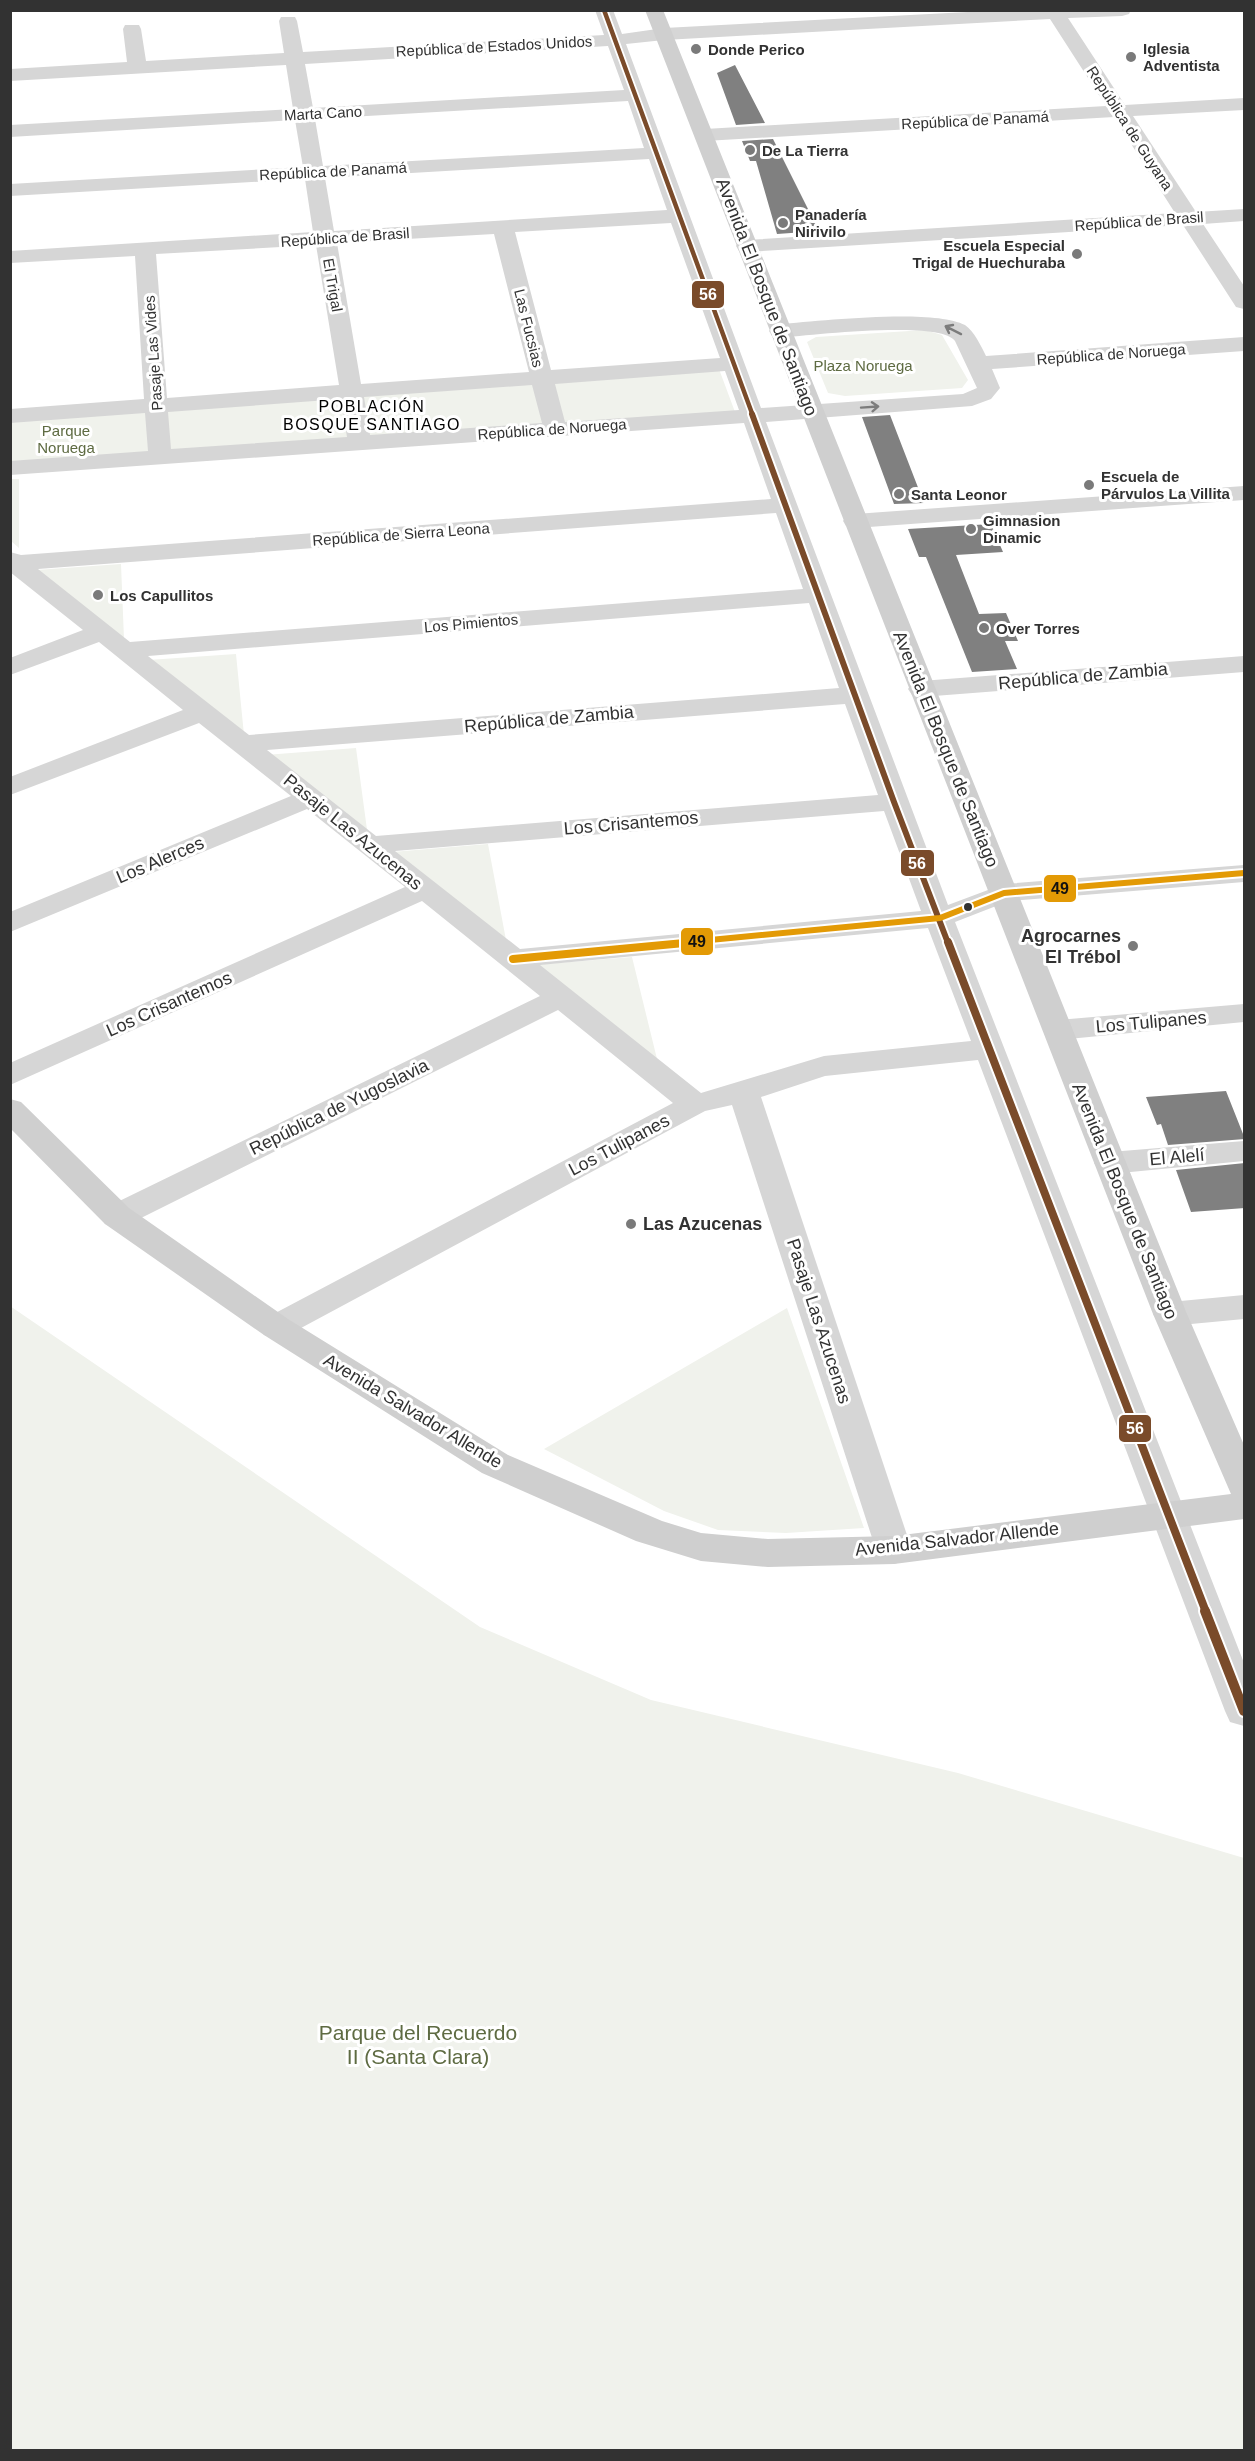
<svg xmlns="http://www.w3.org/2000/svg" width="1255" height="2461" viewBox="0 0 1255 2461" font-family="Arial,sans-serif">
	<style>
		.green { fill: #f0f2ec }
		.building { fill: #808080 }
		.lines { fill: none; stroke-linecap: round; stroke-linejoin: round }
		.street { fill: #d6d6d6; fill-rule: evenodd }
		.secondary { fill: #cfcfcf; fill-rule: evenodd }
		.bus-1-far3-casing { stroke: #fff; stroke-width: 8 }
		.bus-1-far2-casing { stroke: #fff; stroke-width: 10 }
		.bus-1-far1-casing { stroke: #fff; stroke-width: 12 }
		.bus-1-casing { stroke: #fff; stroke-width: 14 }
		.bus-2-far1-casing { stroke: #fff; stroke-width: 10 }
		.bus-2-casing { stroke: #fff; stroke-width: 12 }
		.bus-1-far3 { stroke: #7a4b2a; stroke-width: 4.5 }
		.bus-1-far2 { stroke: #7a4b2a; stroke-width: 6 }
		.bus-1-far1 { stroke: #7a4b2a; stroke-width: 8 }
		.bus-1 { stroke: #7a4b2a; stroke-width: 10 }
		.bus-2-far1 { stroke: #e39a05; stroke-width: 6 }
		.bus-2 { stroke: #e39a05; stroke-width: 8 }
		.oneway { stroke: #7c7c7c }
		.poi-dot { fill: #7a7a7a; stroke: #fff; stroke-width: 2 }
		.bus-dot { fill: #323232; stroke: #fff; stroke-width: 2 }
		.labels { text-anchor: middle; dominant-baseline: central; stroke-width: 6; stroke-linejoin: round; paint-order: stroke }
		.far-street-label { font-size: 15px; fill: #323232; stroke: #fff }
		.far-poi-label { font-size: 15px; font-weight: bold; fill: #323232; stroke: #fff; text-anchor: start }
		.far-park-label { font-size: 15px; fill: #5e6b42; stroke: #fff }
		.far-neighbourhood-label { font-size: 16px; letter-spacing: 1.5px; fill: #000; stroke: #fff }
		.street-label { font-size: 18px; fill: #323232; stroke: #fff }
		.poi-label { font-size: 18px; font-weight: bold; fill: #323232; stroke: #fff; text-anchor: end }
		.near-park-label { font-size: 21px; fill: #5e6b42; stroke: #fff }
		.line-badge { stroke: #fff; stroke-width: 2 }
		.badge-label { font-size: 16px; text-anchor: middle; font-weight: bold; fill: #fff }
		.pale-badge-label { font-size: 16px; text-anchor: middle; font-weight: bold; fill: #111 }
	</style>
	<rect width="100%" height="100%" fill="#fff"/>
	<path class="green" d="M925,330L942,335L968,380L962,388L845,396L828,393L807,342L816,337Z
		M719,369L735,412L11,465V420Z
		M11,479H19V548L11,541Z
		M121,564L124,639L36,570Z
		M236,654L244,735L148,660Z
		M356,748L368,837L265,755Z
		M488,844L506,940L392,852Z
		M632,957L658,1063L533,965Z
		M10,1306L480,1627L651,1700L958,1773L1244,1858V2450H11Z
		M787,1308L864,1528L786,1533L718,1530L664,1511L544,1449Z"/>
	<path class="building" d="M735,65L765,123L736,125L717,73Z
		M773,139L819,231L777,234L756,161H750L742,141Z
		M890,415L924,503L894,504L862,417Z
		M991,524L1003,552L956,555L979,614L1006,613L1018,641H1005L1017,669L972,672L926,557H919L908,529Z
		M1226,1091L1245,1139L1168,1145L1161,1124L1157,1125L1146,1097Z
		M1245,1163V1208L1191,1212L1176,1170Z"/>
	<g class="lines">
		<path class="street" d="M595,10H613L622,34L664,28L1006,10H1131L1129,14L1122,16L1068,18L1125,105L1244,98V110L1133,116L1196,212L1244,209V221L1203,224L1244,286V309L1236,307L1183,225L747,252L739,251L736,246L739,241L747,240L1175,213L1114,117L705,141L698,139L695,135L698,131L705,129L1106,106L1050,19L664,40L626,44L761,408L963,394L977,388L955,341C941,320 809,335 780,338L772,336L769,331L772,326L780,324C820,321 932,308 965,325C974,331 981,346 986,356L1244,337V351L992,369L1000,388L991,399L972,406L766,422L948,905L1004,884L1244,865V882L1009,901L955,922L1244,1663V1726L1230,1722L1225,1711L978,1060L825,1076L761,1097L912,1550L907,1560L894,1564L881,1560L876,1550L732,1105L705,1111L288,1335L276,1339L264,1335L259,1327L264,1319L673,1103L558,1010L129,1224L117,1227L105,1224L101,1216L105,1208L540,996L422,901L10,1085V1063L405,887L307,809L10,932V912L291,796L199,723L10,795V777L183,710L99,642L10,675V658L83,630L10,572V552L21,555L771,499L744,423L10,475V461L148,451L145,413L10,423V409L144,399L135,256L10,263V251L313,232L305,179L10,196V184L303,167L295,120L10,137V125L293,109L286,65L10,81V69L127,62L123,29L125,25H139L141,29L146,61L284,53L279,21L281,17H295L297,21L303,52L604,35ZM608,46L624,90L313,108L305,64ZM628,101L644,148L323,166L315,119ZM649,159L667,210L334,231L325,178ZM671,223L720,358L551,370L515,232ZM494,234L529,372L361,384L337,243ZM316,245L339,385L167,398L156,254ZM725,371L739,410L565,422L555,384ZM532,385L542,423L370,435L364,397ZM341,399L347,437L171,449L168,412ZM776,513L803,589L130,642L38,569ZM809,603L839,688L249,735L148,656ZM845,704L878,795L376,836L267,750ZM884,811L921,911L520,949L395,851ZM928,928L971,1041L824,1056L701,1093L540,965Z
			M1244,486V500L855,528L846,526L843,521L846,516L855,514Z
			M1244,656V672L921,697L912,695L908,689L912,683L921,681Z
			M1244,1004V1022L1058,1040L1047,1037L1043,1030L1047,1023L1058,1020Z
			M1244,1141V1161L1110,1174L1099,1170L1094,1163L1099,1156L1110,1152Z
			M1244,1295V1319L1170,1326L1158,1322L1153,1314L1158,1306L1170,1302Z"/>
		<path class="secondary" d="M645,10H663L1187,1314L1244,1445V1519L894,1564L768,1567L701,1561L636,1541L482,1473L264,1335L105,1224L10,1128V1099L21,1102L129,1208L288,1319L508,1455L662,1521L701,1533L768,1539L894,1536L1231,1494L1153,1314Z"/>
		<defs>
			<path id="bus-1-far3" d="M604,10L753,416"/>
			<path id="bus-1-far2" d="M752,414L894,802L948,943"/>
			<path id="bus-1-far1" d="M948,942L1206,1612"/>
			<path id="bus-1" d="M1205,1611L1244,1711"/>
			<path id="bus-2-far1" d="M679,943L940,918L1004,893L1244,873"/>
			<path id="bus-2" d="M513,959L695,942"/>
		</defs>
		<use href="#bus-1-far3" class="bus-1-far3-casing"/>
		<use href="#bus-1-far2" class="bus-1-far2-casing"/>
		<use href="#bus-1-far1" class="bus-1-far1-casing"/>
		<use href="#bus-1" class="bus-1-casing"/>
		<use href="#bus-2-far1" class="bus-2-far1-casing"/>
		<use href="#bus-2" class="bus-2-casing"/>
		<use href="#bus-1-far3" class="bus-1-far3"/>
		<use href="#bus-1-far2" class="bus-1-far2"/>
		<use href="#bus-1-far1" class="bus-1-far1"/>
		<use href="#bus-1" class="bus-1"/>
		<use href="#bus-2-far1" class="bus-2-far1"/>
		<use href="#bus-2" class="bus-2"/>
	</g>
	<defs><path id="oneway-shaft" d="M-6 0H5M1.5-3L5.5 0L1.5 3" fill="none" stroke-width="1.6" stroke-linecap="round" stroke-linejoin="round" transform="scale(1.5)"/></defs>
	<g class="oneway">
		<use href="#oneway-shaft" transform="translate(953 330) rotate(-153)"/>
		<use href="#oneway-shaft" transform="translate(870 407) rotate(-4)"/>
	</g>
	<g class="poi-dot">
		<circle cx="696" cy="49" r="6"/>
		<circle cx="1131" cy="57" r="6"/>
		<circle cx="750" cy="150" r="6"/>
		<circle cx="783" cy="223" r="6"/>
		<circle cx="1077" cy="254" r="6"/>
		<circle cx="1089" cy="485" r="6"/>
		<circle cx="899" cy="494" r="6"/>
		<circle cx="971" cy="529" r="6"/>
		<circle cx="98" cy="595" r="6"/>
		<circle cx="984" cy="628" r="6"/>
		<circle cx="1133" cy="946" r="6"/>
		<circle cx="631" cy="1224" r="6"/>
	</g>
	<circle class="bus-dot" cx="968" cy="907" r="5"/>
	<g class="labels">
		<g class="far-street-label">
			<text transform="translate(494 46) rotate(-3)">República de Estados Unidos</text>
			<text transform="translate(323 113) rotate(-3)">Marta Cano</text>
			<text transform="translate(975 120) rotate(-3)">República de Panamá</text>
			<text transform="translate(1130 128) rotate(57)">República de Guyana</text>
			<text transform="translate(333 171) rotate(-3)">República de Panamá</text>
			<text transform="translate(1139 221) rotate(-4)">República de Brasil</text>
			<text transform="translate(345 237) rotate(-4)">República de Brasil</text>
			<text transform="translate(333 285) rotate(80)">El Trigal</text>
			<text transform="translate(529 328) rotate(76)">Las Fucsias</text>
			<text transform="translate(153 353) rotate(-94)">Pasaje Las Vides</text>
			<text transform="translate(1111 354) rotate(-4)">República de Noruega</text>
			<text transform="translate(552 429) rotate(-4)">República de Noruega</text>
			<text transform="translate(401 534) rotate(-4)">República de Sierra Leona</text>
			<text transform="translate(471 623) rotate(-5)">Los Pimientos</text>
		</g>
		<g class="far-poi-label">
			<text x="1143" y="48">Iglesia<tspan x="1143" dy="17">Adventista</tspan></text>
			<text x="708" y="49">Donde Perico</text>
			<text x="762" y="150">De La Tierra</text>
			<text x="795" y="214">Panadería<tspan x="795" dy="17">Nirivilo</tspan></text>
			<text x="1065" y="245" text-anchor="end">Escuela Especial<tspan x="1065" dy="17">Trigal de Huechuraba</tspan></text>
			<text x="1101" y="476">Escuela de<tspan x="1101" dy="17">Párvulos La Villita</tspan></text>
			<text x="911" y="494">Santa Leonor</text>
			<text x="983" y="520">Gimnasion<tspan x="983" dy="17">Dinamic</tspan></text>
			<text x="110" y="595">Los Capullitos</text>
			<text x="996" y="628">Over Torres</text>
		</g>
		<g class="far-park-label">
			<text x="863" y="365">Plaza Noruega</text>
			<text x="66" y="430">Parque<tspan x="66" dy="17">Noruega</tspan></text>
		</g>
		<g class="far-neighbourhood-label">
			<text x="372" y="406">POBLACIÓN<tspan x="372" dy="18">BOSQUE SANTIAGO</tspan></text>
		</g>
		<g class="street-label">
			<text transform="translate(767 297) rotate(69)">Avenida El Bosque de Santiago</text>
			<text transform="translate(1083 676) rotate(-5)">República de Zambia</text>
			<text transform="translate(549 719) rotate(-5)">República de Zambia</text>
			<text transform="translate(946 749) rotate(68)">Avenida El Bosque de Santiago</text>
			<text transform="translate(631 823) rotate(-5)">Los Crisantemos</text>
			<text transform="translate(353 832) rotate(39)">Pasaje Las Azucenas</text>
			<text transform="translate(160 860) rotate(-23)">Los Alerces</text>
			<text transform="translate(169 1004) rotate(-24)">Los Crisantemos</text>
			<text transform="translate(1151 1022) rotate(-5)">Los Tulipanes</text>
			<text transform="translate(339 1107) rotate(-26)">República de Yugoslavia</text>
			<text transform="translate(619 1145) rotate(-28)">Los Tulipanes</text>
			<text transform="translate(1177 1157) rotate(-5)">El Alelí</text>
			<text transform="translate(1125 1201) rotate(68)">Avenida El Bosque de Santiago</text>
			<text transform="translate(819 1321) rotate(72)">Pasaje Las Azucenas</text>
			<text transform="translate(413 1411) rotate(31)">Avenida Salvador Allende</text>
			<text transform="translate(957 1539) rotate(-6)">Avenida Salvador Allende</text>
		</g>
		<g class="poi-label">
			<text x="1121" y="936">Agrocarnes<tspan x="1121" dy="21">El Trébol</tspan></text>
			<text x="643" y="1224" text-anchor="start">Las Azucenas</text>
		</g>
		<g class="near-park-label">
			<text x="418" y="2032">Parque del Recuerdo<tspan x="418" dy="24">II (Santa Clara)</tspan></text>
		</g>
	</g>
	<g class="line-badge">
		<rect x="691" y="280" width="34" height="29" rx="6" fill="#7a4b2a"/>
		<rect x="900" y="849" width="35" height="28" rx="6" fill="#7a4b2a"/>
		<rect x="1043" y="874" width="34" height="29" rx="6" fill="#e39a05"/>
		<rect x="680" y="927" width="34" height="29" rx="6" fill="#e39a05"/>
		<rect x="1118" y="1414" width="34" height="29" rx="6" fill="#7a4b2a"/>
	</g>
	<g class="badge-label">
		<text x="708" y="300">56</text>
		<text x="917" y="869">56</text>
		<text x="1135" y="1434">56</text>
	</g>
	<g class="pale-badge-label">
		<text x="1060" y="894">49</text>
		<text x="697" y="947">49</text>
	</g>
	<rect width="1255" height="2461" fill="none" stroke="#323232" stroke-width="24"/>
</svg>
